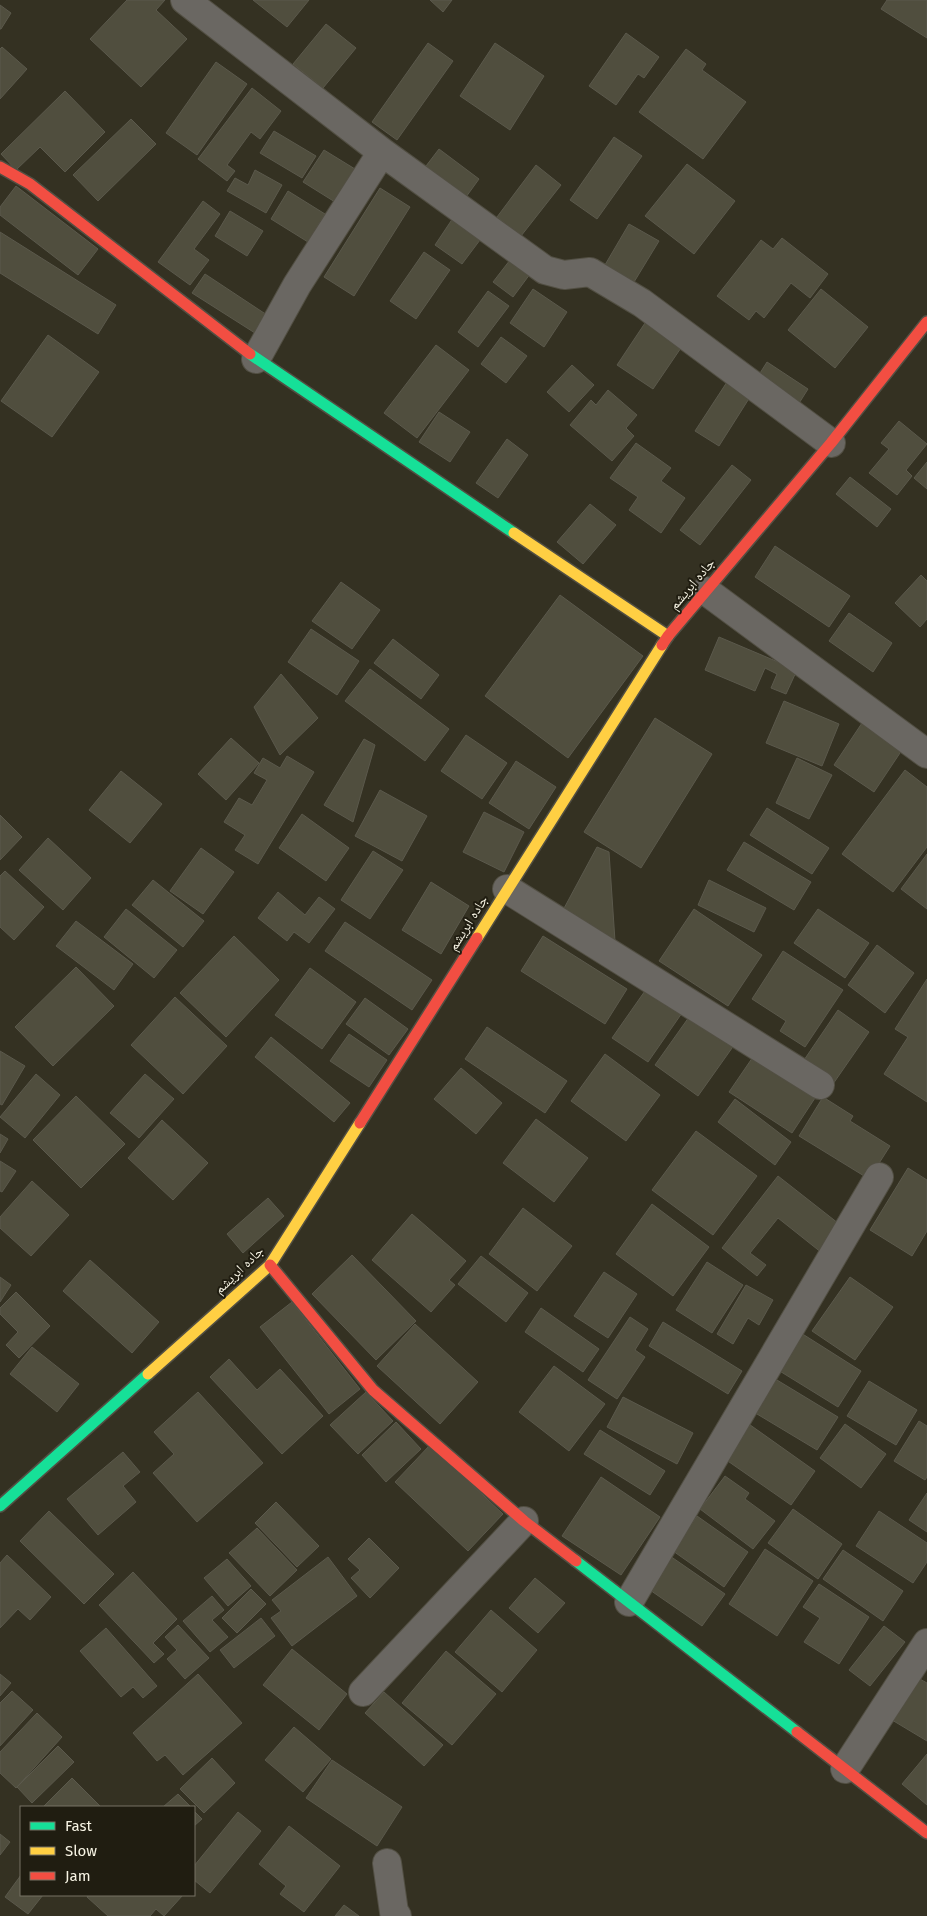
<svg xmlns="http://www.w3.org/2000/svg" width="927" height="1916" viewBox="0 0 927 1916" font-family="'Fira Sans','Noto Naskh Arabic',sans-serif">
	<style>
		.building { fill: #504e3e; stroke: #5b594c }
		.lines { fill: none; stroke-linecap: round; stroke-linejoin: round }
		.street-casing { stroke: #524f43; stroke-width: 30 }
		.fast-casing { stroke: #524f43; stroke-width: 14 }
		.slow-casing { stroke: #524f43; stroke-width: 14 }
		.jam-casing { stroke: #524f43; stroke-width: 14 }
		.street { stroke: #6a6762; stroke-width: 28 }
		.fast { stroke: #16e098; stroke-width: 11 }
		.slow { stroke: #ffcf43; stroke-width: 11 }
		.jam { stroke: #f24e42; stroke-width: 11 }
		.labels { text-anchor: middle; dominant-baseline: central; stroke-width: 4; stroke-linejoin: round; paint-order: stroke }
		.street-label { font-size: 14px; fill: #f7f4e4; stroke: #201d11 }
	</style>
	<rect width="100%" height="100%" fill="#343122"/>
	<path class="building" d="M127,0H165L156,10L187,39L141,87L90,39Z
		M253,0H309L287,27Z
		M430,0H452L443,12Z
		M887,0H927V38L881,9Z
		M0,5L11,13L1,29H0Z
		M326,24L356,48L323,88L293,64Z
		M626,33L659,57L644,78L638,74L616,105L589,86Z
		M428,43L453,61L397,140L372,122Z
		M495,43L544,76L510,130L460,96Z
		M2,47L27,69L0,99V49Z
		M686,49L706,64L702,70L746,102L703,159L639,112Z
		M216,62L247,84L197,155L166,133Z
		M252,88L281,111L260,139L251,132L227,165L235,171L227,181L198,159Z
		M65,91L105,132L65,172L40,147L16,170L1,154Z
		M131,119L156,144L98,201L73,175Z
		M274,131L316,156L302,178L260,153Z
		M614,137L642,156L597,219L570,200Z
		M439,149L479,179L466,197L426,166Z
		M324,150L355,169L335,202L303,182Z
		M687,164L735,201L694,254L645,216Z
		M536,165L561,185L521,236L497,217Z
		M255,170L282,185L266,213L227,191L235,178L248,185Z
		M16,186L98,249L78,275L0,215V207Z
		M380,188L410,207L354,296L324,277Z
		M288,191L325,214L308,242L271,219Z
		M203,201L220,214L194,249L209,260L190,285L158,262Z
		M230,211L263,231L247,256L215,236Z
		M457,212L486,232L462,264L435,245Z
		M629,224L659,241L631,287L602,270Z
		M0,232L116,305L98,334L0,273Z
		M782,238L828,274L810,298L791,283L764,318L756,311L749,320L717,296L761,240L773,249Z
		M517,251L536,266L513,297L493,282Z
		M424,252L450,270L416,319L390,301Z
		M205,274L267,315L255,333L192,293Z
		M533,289L567,312L544,347L510,323Z
		M821,289L868,327L835,368L788,330Z
		M488,291L509,306L478,347L458,332Z
		M649,317L685,342L653,389L617,365Z
		M48,335L99,372L52,437L1,401Z
		M501,337L527,356L506,383L481,364Z
		M436,345L469,370L417,438L384,413Z
		M767,362L808,389L796,408L755,381Z
		M572,365L594,385L569,412L547,392Z
		M727,382L750,397L719,446L695,431Z
		M608,390L637,415L626,428L634,436L612,461L570,425L591,400L596,405Z
		M439,412L470,432L450,462L419,442Z
		M899,421L927,444L906,470L912,476L897,495L869,473L889,449L881,443Z
		M507,439L528,455L498,498L476,483Z
		M636,443L671,468L661,481L685,498L661,533L629,510L638,497L610,478Z
		M927,462V489L914,478Z
		M732,465L751,480L700,545L680,530Z
		M850,477L891,509L877,527L836,494Z
		M590,504L616,525L583,564L557,542Z
		M775,546L850,596L829,627L755,577Z
		M921,575L927,581V619L920,627L895,603Z
		M341,582L380,610L352,649L312,621Z
		M560,595L643,656L568,758L485,696Z
		M849,613L892,643L873,672L829,641Z
		M311,629L359,661L337,695L288,662Z
		M719,637L797,670L786,694L771,688L777,674L765,668L755,691L705,670Z
		M393,639L439,675L421,699L374,663Z
		M370,669L449,729L425,761L345,701Z
		M281,674L318,718L280,755L254,707Z
		M784,701L839,724L822,766L766,743Z
		M866,717L906,744L874,792L834,765Z
		M655,718L712,754L641,868L584,832Z
		M466,735L507,763L482,799L441,771Z
		M231,738L259,763L226,800L198,774Z
		M364,739L375,745L353,822L324,805Z
		M287,756L314,772L258,864L235,850L245,835L224,822L239,798L252,805L267,780L254,773L263,758L280,768Z
		M797,758L832,775L809,819L776,803Z
		M516,761L556,787L529,829L489,803Z
		M905,770L927,787V847L893,892L842,854Z
		M121,771L162,804L130,843L89,810Z
		M380,790L427,816L402,861L355,836Z
		M767,808L829,848L812,874L750,835Z
		M484,812L524,832L504,872L463,852Z
		M302,814L349,848L326,881L279,848Z
		M0,815L22,837L0,860Z
		M48,838L91,878L63,910L19,870Z
		M744,842L811,882L794,910L727,870Z
		M597,847L609,852L615,941L562,912Z
		M201,848L234,872L203,914L170,891Z
		M373,851L403,870L370,919L341,900Z
		M927,854V909L901,889Z
		M5,871L44,907L14,940L0,927V876Z
		M153,880L204,921L183,947L132,905Z
		M709,880L766,908L754,932L698,905Z
		M431,882L469,906L441,954L402,930Z
		M278,892L305,915L319,897L335,909L309,943L294,932L287,941L258,918Z
		M126,909L177,950L154,978L104,937Z
		M694,909L762,955L728,1006L659,961Z
		M818,909L869,943L845,978L794,943Z
		M76,921L133,964L114,990L56,946Z
		M345,922L432,980L412,1010L325,951Z
		M234,936L279,980L226,1037L180,993Z
		M543,936L627,989L605,1024L521,971Z
		M877,945L914,973L885,1013L848,985Z
		M783,951L843,990L805,1047L780,1031L786,1021L752,999Z
		M76,967L114,1006L53,1066L15,1027Z
		M310,968L356,1002L322,1049L275,1015Z
		M927,979V1102L884,1074L908,1037L895,1029Z
		M647,988L682,1013L648,1062L612,1038Z
		M175,997L227,1046L183,1094L131,1045Z
		M365,998L408,1029L389,1055L346,1024Z
		M694,1010L737,1041L698,1096L655,1065Z
		M838,1010L869,1032L833,1084L802,1063Z
		M487,1027L567,1081L545,1113L465,1059Z
		M349,1034L387,1060L369,1087L330,1061Z
		M271,1037L350,1103L334,1122L255,1057Z
		M0,1051L25,1066L2,1105L0,1104Z
		M605,1054L660,1095L626,1141L571,1101Z
		M755,1054L817,1095L792,1133L729,1092Z
		M461,1068L502,1103L476,1134L434,1099Z
		M36,1074L60,1095L25,1138L0,1117Z
		M145,1074L174,1099L139,1138L110,1113Z
		M76,1096L125,1144L81,1188L33,1140Z
		M823,1097L853,1116L850,1121L890,1146L869,1179L799,1136Z
		M735,1099L791,1142L775,1165L718,1122Z
		M536,1119L588,1158L554,1202L503,1163Z
		M162,1120L208,1163L173,1200L128,1158Z
		M696,1131L757,1176L713,1235L652,1190Z
		M0,1134L8,1139L0,1153Z
		M0,1161L16,1171L2,1192L0,1191Z
		M908,1168L927,1180V1231L912,1256L870,1230Z
		M778,1176L843,1227L822,1253L778,1218L750,1253L766,1265L757,1276L722,1248Z
		M32,1181L69,1215L31,1256L0,1228V1217Z
		M268,1198L284,1216L243,1253L227,1234Z
		M652,1204L709,1247L673,1296L616,1254Z
		M523,1208L572,1246L537,1291L489,1254Z
		M412,1214L466,1261L449,1280L455,1285L431,1312L372,1260Z
		M352,1255L416,1321L376,1360L312,1294Z
		M481,1256L528,1293L506,1322L458,1284Z
		M90,1260L159,1322L132,1353L63,1291Z
		M707,1262L743,1285L712,1333L676,1310Z
		M604,1272L637,1294L608,1338L574,1316Z
		M0,1277L11,1285L0,1302Z
		M850,1277L893,1307L855,1360L812,1331Z
		M746,1285L773,1300L759,1325L748,1318L733,1344L717,1334Z
		M16,1292L50,1326L19,1358L6,1345L18,1332L0,1314V1308Z
		M292,1302L360,1389L329,1414L260,1327Z
		M541,1308L599,1349L583,1372L525,1332Z
		M630,1317L648,1329L635,1350L645,1357L617,1399L588,1380Z
		M663,1322L742,1371L728,1394L649,1346Z
		M415,1324L478,1382L440,1424L377,1366Z
		M801,1333L861,1371L838,1407L778,1370Z
		M32,1347L79,1384L57,1412L10,1374Z
		M229,1359L257,1390L280,1369L323,1416L282,1454L210,1377Z
		M554,1366L605,1404L569,1451L519,1412Z
		M772,1377L838,1417L817,1450L752,1411Z
		M869,1381L917,1410L896,1445L847,1416Z
		M198,1392L263,1463L197,1522L153,1473L174,1454L154,1432Z
		M366,1392L393,1421L358,1454L330,1425Z
		M623,1397L693,1433L677,1464L607,1427Z
		M919,1421L927,1426V1477L925,1480L894,1461Z
		M396,1422L421,1449L386,1482L362,1455Z
		M746,1422L815,1471L791,1505L722,1457Z
		M845,1424L886,1454L861,1488L820,1458Z
		M600,1430L665,1471L650,1495L584,1454Z
		M430,1445L503,1514L468,1551L395,1482Z
		M123,1452L140,1472L123,1486L136,1502L98,1535L67,1499Z
		M725,1476L749,1493L745,1499L775,1521L753,1549L700,1509Z
		M601,1477L660,1517L621,1575L562,1536Z
		M927,1493V1532L909,1520Z
		M276,1502L319,1546L297,1567L255,1523Z
		M793,1509L842,1544L818,1579L768,1543Z
		M49,1511L114,1574L84,1604L20,1541Z
		M879,1511L927,1543V1562L913,1583L856,1546Z
		M697,1516L748,1552L724,1587L673,1551Z
		M257,1528L297,1570L270,1596L229,1553Z
		M369,1538L399,1568L370,1598L351,1578L360,1570L348,1559Z
		M765,1549L813,1581L777,1636L729,1604Z
		M843,1550L903,1591L883,1621L823,1579Z
		M7,1555L51,1597L30,1620L18,1609L0,1628V1563Z
		M670,1556L725,1594L702,1626L647,1588Z
		M328,1557L357,1596L292,1646L271,1618L281,1611L272,1600Z
		M227,1559L251,1586L228,1606L204,1578Z
		M133,1572L177,1619L153,1643L164,1654L154,1663L99,1605Z
		M535,1578L565,1603L538,1633L509,1608Z
		M819,1584L869,1617L839,1664L804,1642L820,1618L803,1607Z
		M251,1589L266,1604L237,1633L222,1618Z
		M212,1596L224,1610L212,1620L228,1637L210,1652L183,1621Z
		M491,1610L537,1650L502,1692L455,1652Z
		M261,1618L275,1636L234,1668L220,1650Z
		M178,1625L209,1658L185,1679L167,1659L177,1650L165,1637Z
		M884,1626L905,1642L870,1686L849,1670Z
		M106,1628L157,1686L143,1698L133,1687L121,1697L80,1651Z
		M292,1649L347,1694L319,1730L263,1685Z
		M446,1651L496,1694L452,1745L402,1703Z
		M0,1674L11,1683L0,1696Z
		M198,1674L242,1723L183,1775L165,1755L157,1761L133,1733Z
		M918,1678L927,1683V1741L892,1720Z
		M12,1691L33,1710L0,1746V1703Z
		M384,1692L443,1745L424,1766L365,1713Z
		M37,1713L62,1737L16,1788L0,1773V1752Z
		M294,1727L331,1759L303,1792L265,1760Z
		M58,1746L74,1762L32,1803L17,1787Z
		M927,1754V1805L902,1784Z
		M212,1758L235,1783L204,1813L180,1789Z
		M332,1760L402,1807L377,1846L306,1798Z
		M72,1778L101,1807H43Z
		M178,1794L191,1807H163Z
		M194,1811L202,1819L194,1826Z
		M238,1812L261,1831L210,1893L194,1880V1866Z
		M289,1826L340,1866L304,1912L280,1894L286,1886L259,1864Z
		M0,1834L10,1842L0,1855Z
		M21,1875V1895H43L28,1914L5,1897Z
		M88,1895H183L164,1916L156,1909L150,1916H108L87,1897Z
		M344,1905L359,1916H335Z"/>
	<g class="lines">
		<defs>
			<path id="street" d="M185,0L382,152L545,270L564,275L590,272L642,303L831,443
				M256,359L297,285L382,152
				M706,591L927,754
				M507,889L820,1085
				M629,1602L879,1177
				M363,1692L524,1521
				M845,1769L927,1643
				M387,1863L394,1912L397,1916"/>
			<path id="fast" d="M250,354L514,533
				M0,1506L148,1374
				M576,1561L797,1732"/>
			<path id="slow" d="M514,533L668,636
				M477,938L662,645
				M148,1374L270,1265L360,1123"/>
			<path id="jam" d="M0,167L30,184L250,354
				M662,645L668,636L831,443L927,322
				M360,1123L477,938
				M270,1265L373,1390L524,1521L576,1561
				M797,1732L927,1833"/>
		</defs>
		<use href="#street" class="street-casing"/>
		<use href="#fast" class="fast-casing"/>
		<use href="#slow" class="slow-casing"/>
		<use href="#jam" class="jam-casing"/>
		<use href="#street" class="street"/>
		<use href="#fast" class="fast"/>
		<use href="#slow" class="slow"/>
		<use href="#jam" class="jam"/>
	</g>
	<g class="labels">
		<g class="street-label">
			<text transform="translate(692 584) rotate(-50)">جاده ابریشم</text>
			<text transform="translate(468 923) rotate(-58)">جاده ابریشم</text>
			<text transform="translate(239 1270) rotate(-44)">جاده ابریشم</text>
		</g>
	</g>
	<rect x="20" y="1806" width="175" height="90" fill="#201d11" stroke="#767365"/>
	<rect x="30" y="1822" width="25" height="8" fill="#16e098" stroke="#767365"/>
	<text x="65" y="1831" font-size="15" fill="#f7f4e4">Fast</text>
	<rect x="30" y="1847" width="25" height="8" fill="#ffcf43" stroke="#767365"/>
	<text x="65" y="1856" font-size="15" fill="#f7f4e4">Slow</text>
	<rect x="30" y="1872" width="25" height="8" fill="#f24e42" stroke="#767365"/>
	<text x="65" y="1881" font-size="15" fill="#f7f4e4">Jam</text>
</svg>
